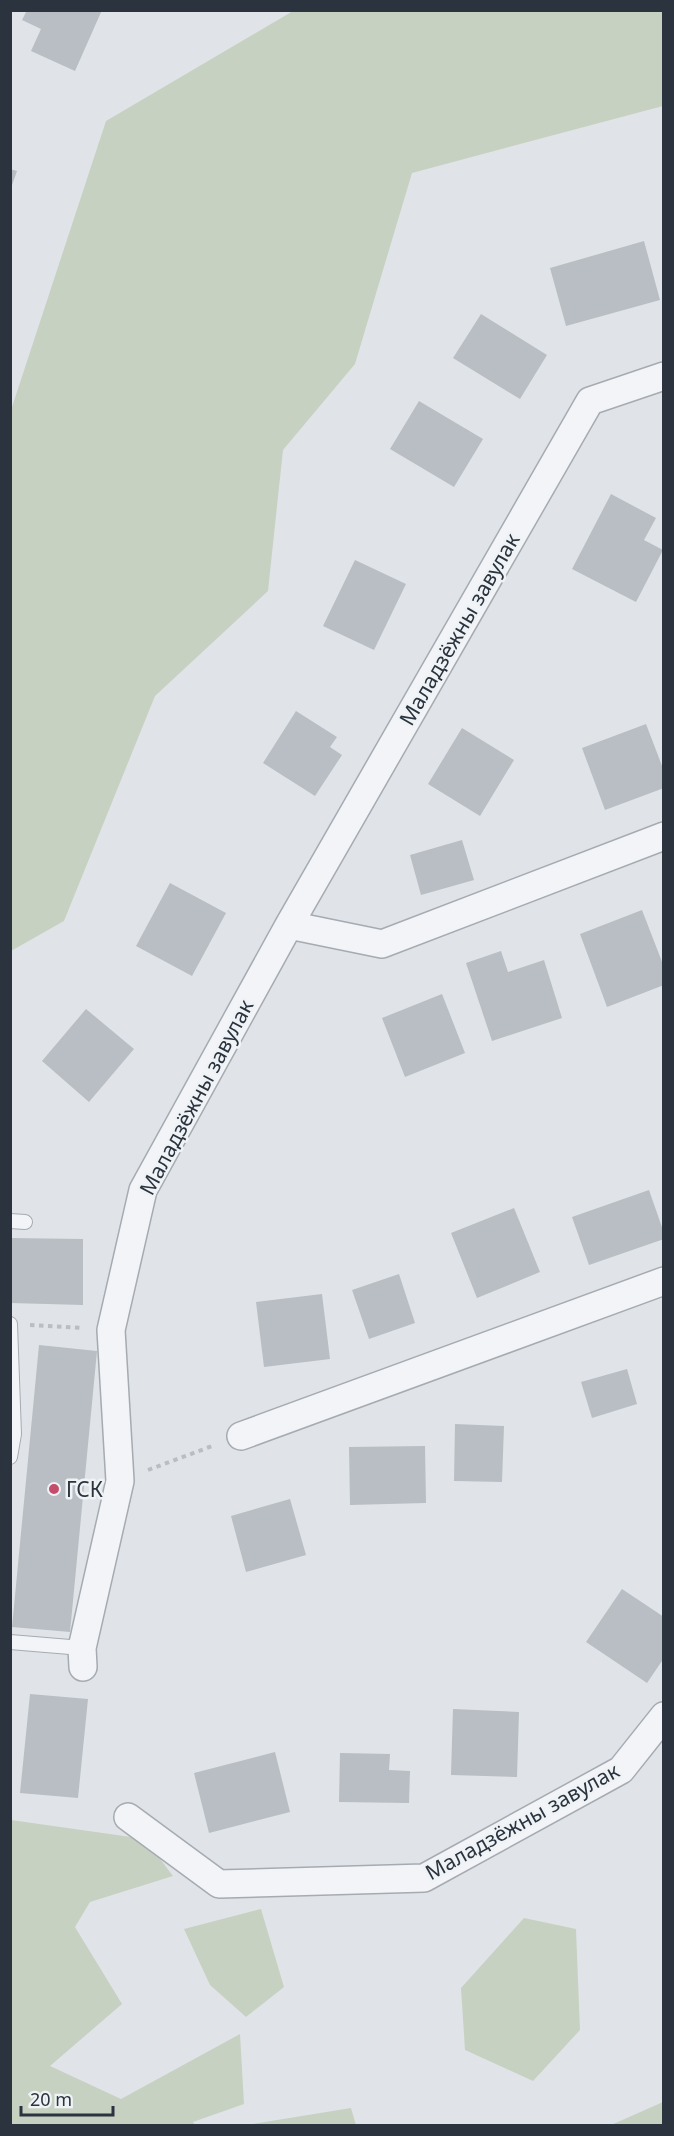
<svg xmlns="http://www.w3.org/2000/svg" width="674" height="2136" viewBox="0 0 674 2136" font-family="'Noto Sans',sans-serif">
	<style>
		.green { fill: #c7d1c2 }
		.building { fill: #b8bec4 }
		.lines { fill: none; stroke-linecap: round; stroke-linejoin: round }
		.lane-casing { stroke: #a6abb2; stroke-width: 16 }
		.street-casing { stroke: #a6abb2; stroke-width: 30 }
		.path { stroke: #babec3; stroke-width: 4; stroke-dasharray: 4.5 4.5; stroke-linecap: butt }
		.lane { stroke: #f2f4f7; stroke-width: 14 }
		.street { stroke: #f2f4f7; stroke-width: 27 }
		.poi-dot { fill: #c54d6b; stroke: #eff3f6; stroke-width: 2 }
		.labels { text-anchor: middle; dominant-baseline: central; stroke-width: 5; stroke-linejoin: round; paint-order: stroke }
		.street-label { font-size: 21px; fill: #2a333e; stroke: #eff3f6 }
		.poi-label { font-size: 21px; fill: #2a333e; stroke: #eff3f6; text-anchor: start }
	</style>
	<rect width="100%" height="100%" fill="#e0e4e8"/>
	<path class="green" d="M293,11H663V106L412,173L355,364L283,450L268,591L155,696L64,921L11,951V410L106,121Z
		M11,1820L145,1839L173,1876L90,1902L75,1927L122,2004L50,2066L121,2099L240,2034L244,2104L193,2122L195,2125L11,2126Z
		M261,1909L284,1987L246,2017L210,1985L184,1929Z
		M524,1918L576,1929L580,2030L533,2081L465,2050L461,1988Z
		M663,2102V2125H611Z
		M351,2108L356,2125H247Z"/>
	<path class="building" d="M27,10H102L75,71L31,51L41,29L22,20Z
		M10,169L17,171L11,188H10Z
		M644,241L660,300L566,326L550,268Z
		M481,314L547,355L520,399L453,358Z
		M419,401L483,439L454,487L390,449Z
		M611,494L656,518L644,540L663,550L636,602L572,569Z
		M355,560L406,584L374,650L323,626Z
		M296,711L337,737L330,747L342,755L315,796L263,763Z
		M646,724L664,771V788L605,810L582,748Z
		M462,728L514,760L480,816L428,784Z
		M462,840L474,880L421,895L410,855Z
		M170,883L226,913L192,976L136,946Z
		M642,910L664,967V985L607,1007L580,934Z
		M501,951L508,972L544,960L562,1018L492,1041L466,963Z
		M442,994L465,1053L405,1077L382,1018Z
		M86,1009L134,1049L89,1102L42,1061Z
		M649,1190L664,1233V1239L589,1265L572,1217Z
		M514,1208L540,1272L477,1298L451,1233Z
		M10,1238L83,1239V1305L10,1303Z
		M399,1274L415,1323L369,1339L352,1290Z
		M322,1294L330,1359L264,1367L256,1302Z
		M39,1345L97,1351L70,1632L12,1627Z
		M627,1369L637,1404L592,1418L581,1382Z
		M455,1424L504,1426L502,1482L454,1481Z
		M425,1446L426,1503L350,1505L349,1447Z
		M290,1499L306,1555L246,1572L231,1516Z
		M622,1589L664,1617V1658L647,1683L586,1642Z
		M30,1694L88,1699L78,1798L20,1793Z
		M453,1709L519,1712L517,1777L451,1775Z
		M275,1752L290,1812L209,1833L194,1773Z
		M340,1753L390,1754L389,1770L410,1771L409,1803L339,1802Z"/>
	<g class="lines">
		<defs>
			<path id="lane" d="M10,1221L25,1222
				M10,1324L14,1434L10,1457
				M10,1642L82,1648"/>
			<path id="street" d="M289,925L382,944L664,836
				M241,1436L664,1281
				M83,1667L82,1648L120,1481L111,1330L143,1190L289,925L590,401L664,376
				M128,1817L219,1884L424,1878L621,1770L664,1716"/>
		</defs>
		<use href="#lane" class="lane-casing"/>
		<use href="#street" class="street-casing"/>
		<path class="path" d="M30,1325L83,1328
			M148,1470L215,1445"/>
		<use href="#lane" class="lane"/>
		<use href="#street" class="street"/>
	</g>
	<circle class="poi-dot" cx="54" cy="1489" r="6"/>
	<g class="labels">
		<g class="street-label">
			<text transform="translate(459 629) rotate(-60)">Маладзёжны завулак</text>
			<text transform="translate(196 1097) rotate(-62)">Маладзёжны завулак</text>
			<text transform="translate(522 1821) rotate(-29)">Маладзёжны завулак</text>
		</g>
		<g class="poi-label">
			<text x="66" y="1489">ГСК</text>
		</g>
	</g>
	<rect width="674" height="2136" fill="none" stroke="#2a333e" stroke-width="24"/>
	<path d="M21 2106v9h92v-9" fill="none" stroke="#2a333e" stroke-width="3"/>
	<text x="30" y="2106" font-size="18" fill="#2a333e" stroke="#eff3f6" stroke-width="4.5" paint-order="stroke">20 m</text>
</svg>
